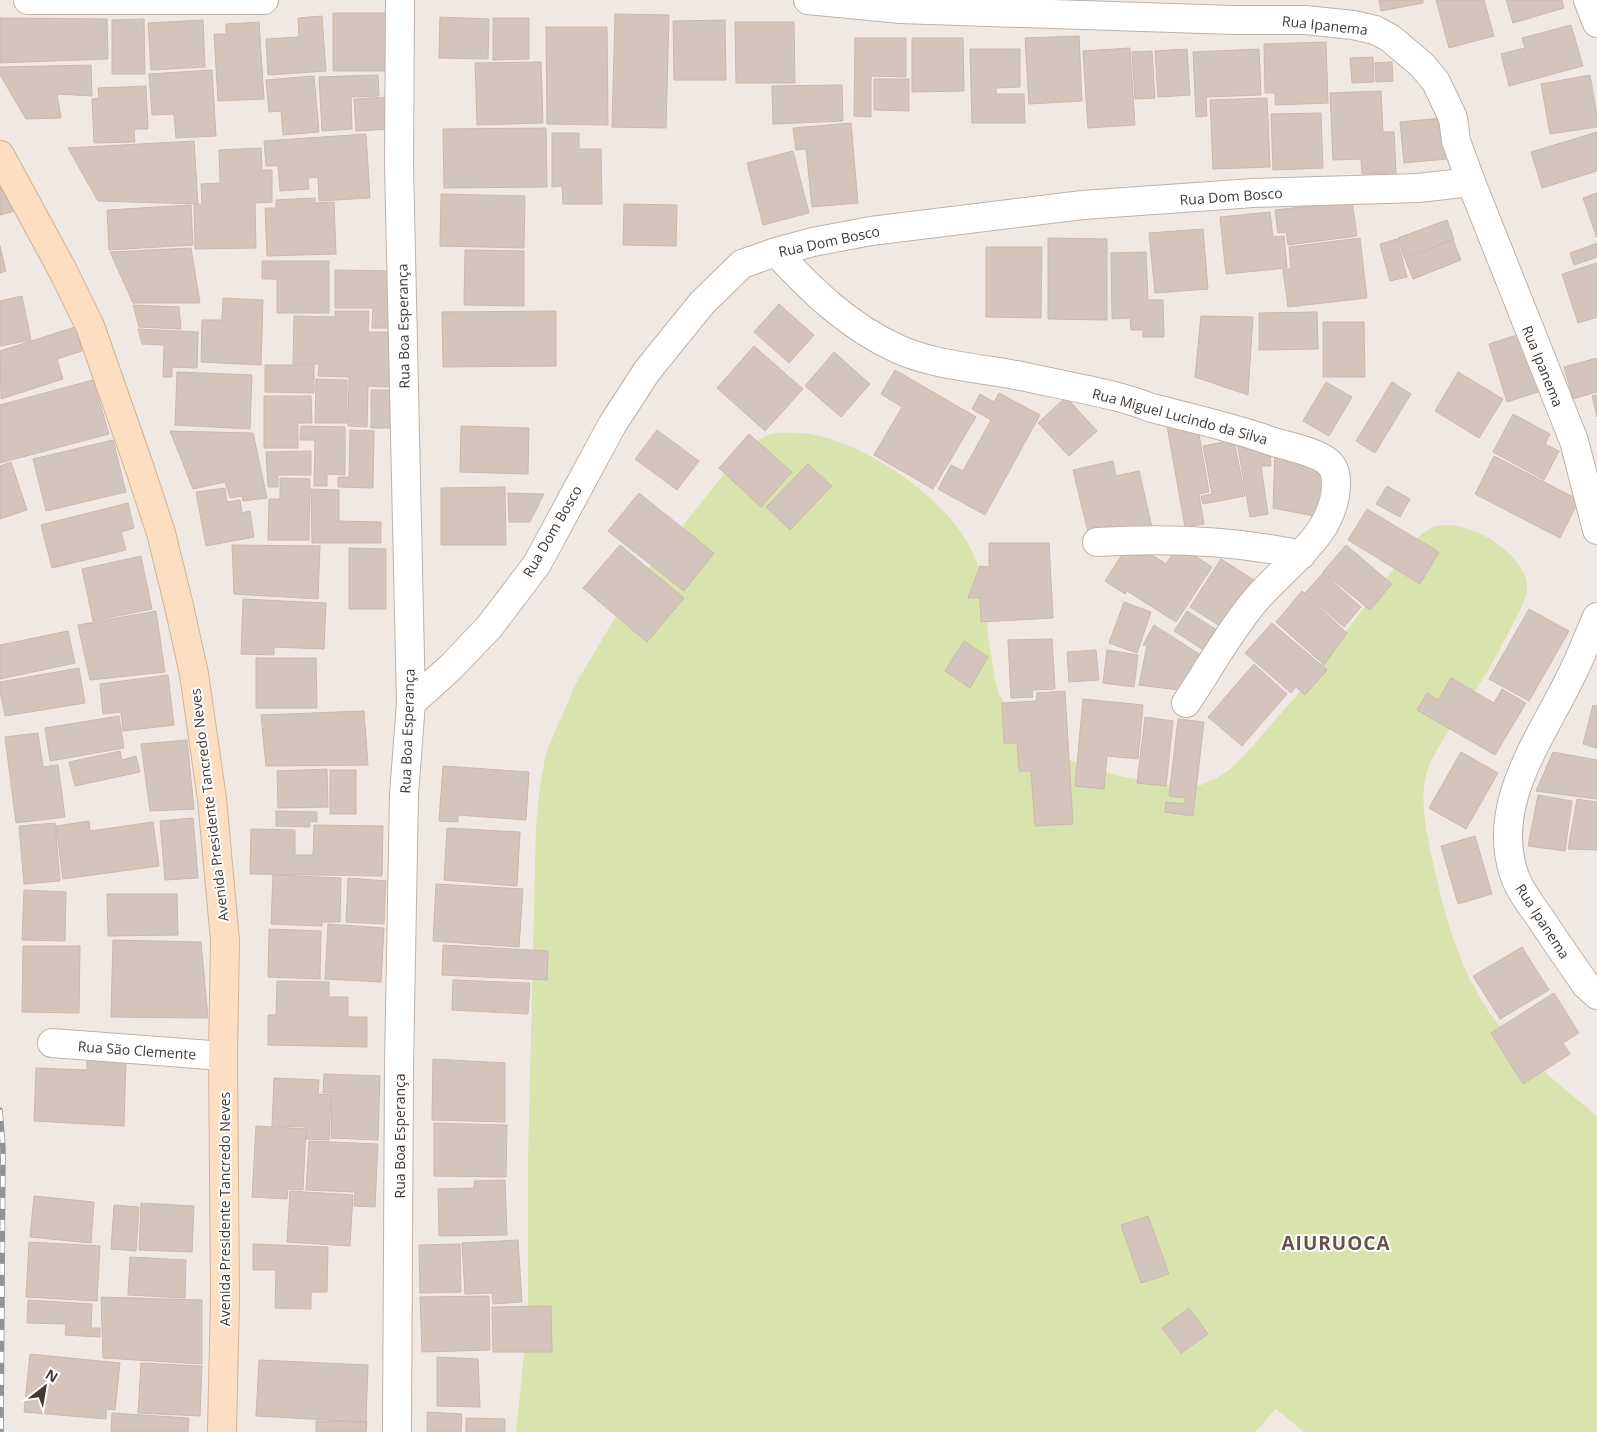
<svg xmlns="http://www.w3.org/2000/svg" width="1597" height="1432" viewBox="0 0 1597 1432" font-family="'Open Sans',sans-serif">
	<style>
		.green { fill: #d8e3ad }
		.building { fill: #d4c5bc; stroke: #ccb8ac }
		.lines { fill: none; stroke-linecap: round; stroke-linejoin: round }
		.street-casing { stroke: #beb2a9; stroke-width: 30 }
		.secondary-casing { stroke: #d2b396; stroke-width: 30 }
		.street { stroke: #fff; stroke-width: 28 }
		.secondary { stroke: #fcdfc2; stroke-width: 28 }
		.rail-casing { stroke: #939393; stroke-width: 5.5 }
		.rail { stroke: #fff; stroke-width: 4; stroke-dasharray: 11; stroke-linecap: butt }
		.labels { text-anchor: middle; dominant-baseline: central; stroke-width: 4; stroke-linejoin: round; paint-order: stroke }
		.street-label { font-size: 14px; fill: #423933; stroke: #fff }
		.district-label { font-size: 19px; font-weight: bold; letter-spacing: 1px; fill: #64544b; stroke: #fff }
	</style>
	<rect width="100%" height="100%" fill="#f0e9e3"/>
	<path class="green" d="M773,433C788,433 801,432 815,435C874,447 957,505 977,563C985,586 986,611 988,635C990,650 993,665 995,680L999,694L1010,712L1056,754L1086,767L1124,777L1176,786L1186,787L1201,785L1215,779L1229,770L1241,759L1297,695L1411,546C1417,539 1424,530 1434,527C1464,516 1524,552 1527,584C1528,598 1519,612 1513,624C1499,651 1484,678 1467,704C1455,722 1442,740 1432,759C1417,789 1425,822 1431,854C1443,908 1456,962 1487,1009C1513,1048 1561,1086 1597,1116V1432H1304L1276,1409L1255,1432H516L528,1315V1159L536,826L540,787L546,753L575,685L631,591L736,459C748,447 757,439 773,433Z"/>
	<path class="building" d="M1379,0H1423V3L1381,11Z
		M1436,0H1484L1494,36L1449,48Z
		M1506,0H1562L1564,8L1513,23Z
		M333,13H386L385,71H333Z
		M615,14L669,15L666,128L612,127Z
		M322,16L326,71L268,75L266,39L299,37L298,18Z
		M440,17L489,19L488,59L439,58Z
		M0,18L107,19L108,59L0,63Z
		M493,18H529V59L493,60Z
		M144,19L145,74H112V20Z
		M203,20L205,67L151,70L148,23Z
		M725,20L726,80H674L673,21Z
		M259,22L264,99L218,101L214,34H226V24Z
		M735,22H794L795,83H736Z
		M1571,25L1583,66L1509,86L1501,54L1525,48L1522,38Z
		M546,27H607L608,125L547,124Z
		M1079,36L1082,101L1029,104L1025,38Z
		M855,38H906V77L871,76V117L854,116Z
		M912,38H963L964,91L912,92Z
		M1326,42L1328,103L1275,105V93H1265L1264,44Z
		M1130,48L1135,125L1088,128L1083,51Z
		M970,49H1020V87L996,88V94H1024L1025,123H972Z
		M1187,49L1190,95L1158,97L1155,51Z
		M1259,49L1261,95L1206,97L1207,116L1196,117L1193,52Z
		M1152,51L1155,98L1135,99L1132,52Z
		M1373,57L1374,82L1352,83L1350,58Z
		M541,62L543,123L477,125L475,63Z
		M1392,62L1393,81L1376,82L1375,63Z
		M91,65L92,96L57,94L61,118L26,119L0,75V67Z
		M212,70L216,136L176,138L174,114L152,115L149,74Z
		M378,75L379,96L351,97L352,129L322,131L319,77Z
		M1590,75L1597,115V127L1550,134L1541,84Z
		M314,76L319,132L283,135L281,111L269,112L266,80Z
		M874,79H909V111L874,110Z
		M842,85L843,121L773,124L772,86Z
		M146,86L148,129H134L135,142L94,143L92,99L99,98L98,88Z
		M1381,91L1383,132H1394L1396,173L1362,174L1361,159L1333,160L1330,93Z
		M388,97L391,129L356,131L354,99Z
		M1267,98L1270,167L1213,169L1210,100Z
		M1321,113L1323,168L1273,170L1271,114Z
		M1443,118L1447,159L1404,163L1400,122Z
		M851,123L858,203L812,207L806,149L796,150L793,128Z
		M546,128L547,187L444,188L443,129Z
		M1597,132V171L1542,188L1531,152Z
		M552,133H579V149H601L602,204H563L562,186L552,187Z
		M366,134L370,198L319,201L318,177L308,178L309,189L280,191L278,166H266L264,141Z
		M194,141L198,204L98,201L68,148Z
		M261,148L262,170H272V202L255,203L256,248L195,249L194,205L202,204L201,184L220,183L219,150Z
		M793,151L809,213L763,225L747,163Z
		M0,176L18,210L0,215Z
		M1597,193V238L1583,198Z
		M441,194L525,196L524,248L440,246Z
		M315,198V203L334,202L336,254L267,256L265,208H276V200Z
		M1352,201L1357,236L1288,245L1286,232L1278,233L1275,210Z
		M624,204L677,205L676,246L623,245Z
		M191,205L193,245L109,250L107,210Z
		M1270,212L1273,237L1284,236L1287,268L1226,274L1220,217Z
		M1447,220L1454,239L1404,258L1398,238Z
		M1203,229L1208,289L1155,293L1149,233Z
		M1048,238L1107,239V320L1048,319Z
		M1360,238L1367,298L1288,307L1283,270L1291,269L1289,247Z
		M1397,239L1407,277L1390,281L1380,244Z
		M1453,240L1461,260L1413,279L1405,259Z
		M1597,243V257L1574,265L1570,253Z
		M0,246L6,271L0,273Z
		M986,247H1042L1041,318L986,317Z
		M191,248L200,303H133L110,252Z
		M465,250L524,251V306L464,305Z
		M1146,252L1148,300H1163L1164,337H1143V330H1131L1130,318L1112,319L1111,253Z
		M262,261H329V313H277V279H262Z
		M1597,263V317L1578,323L1562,274Z
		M335,270L392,271L391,328H372L373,308H335Z
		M22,296L31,340L0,346V301Z
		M223,298L263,300L261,365L201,362L202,320H222Z
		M779,304L814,335L789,363L754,332Z
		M133,305L179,307L181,329L139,327Z
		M335,311H369L368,332H392L390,387L368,386L367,427L348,426L349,377L318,376L319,364H293L294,316L335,317Z
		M556,311V366L443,367L442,312Z
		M1317,312L1318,349L1259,350V313Z
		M1201,316L1253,317L1248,395L1195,377Z
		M1323,322H1364L1365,377H1323Z
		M75,327L82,351L57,359L63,379L1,399L0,351Z
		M138,329L198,332L197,368L172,367V377H163L164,345L142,344Z
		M1520,334L1538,392L1507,402L1489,344Z
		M754,346L803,389L765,431L717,388Z
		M834,352L870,384L841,417L805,386Z
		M1597,358V392L1573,399L1564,367Z
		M265,365H314V393L265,392Z
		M895,370L976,417L933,489L874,455L902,407L881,394Z
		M177,372L252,375L250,429L175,425Z
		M1458,372L1503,399L1479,438L1435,411Z
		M316,379L347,380V423H315Z
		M93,380L109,434L0,463V405Z
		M1326,382L1352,397L1329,436L1303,421Z
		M1392,382L1411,394L1375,453L1356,441Z
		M371,390H391V428H371Z
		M999,393L1040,415L985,515L938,489L951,465L963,471L991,420L972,409L980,394L994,402Z
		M1597,395V417L1592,396Z
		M264,396H311L312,423H298V448H264Z
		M1066,397L1097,431L1069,456L1038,423Z
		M1513,414L1550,434L1545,444L1559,451L1544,480L1493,452Z
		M301,426L345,427V475L327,474V486H314L315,440H300Z
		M461,426L529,428L528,474L460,472Z
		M1167,426L1199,434L1209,492L1199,494L1204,524L1185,527Z
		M350,430L374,431L373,488L338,487V477H349Z
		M657,430L699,461L677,490L635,459Z
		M170,431L253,433L267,498L243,501L242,496L230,498L225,482L193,489Z
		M749,434L792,472L761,507L719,468Z
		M113,440L126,492L46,511L33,459Z
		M1234,440L1245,496L1203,504L1201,496L1212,494L1203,446Z
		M1237,442L1270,451L1271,466H1261L1268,514L1250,517Z
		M311,451V475H278V487H268L266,452Z
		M1275,452L1328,467L1319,517L1273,508Z
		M1494,456L1579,500L1560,538L1475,494Z
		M1113,461L1116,476L1139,471L1152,527L1090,541L1073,470Z
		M11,462L27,510L0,519V466Z
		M808,464L832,486L790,530L766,507Z
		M280,478L310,479L309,540H268L269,499H280Z
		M1387,486L1410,499L1400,517L1376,504Z
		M505,487L506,545H441V488Z
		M225,488L227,502L240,500L242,513L250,511L254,537L206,546L196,492Z
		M311,489L339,490V521L381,522V543H312Z
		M508,493L544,494L530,522H509Z
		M639,493L714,553L684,591L608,531Z
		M128,503L134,528L121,532L126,550L52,568L41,525Z
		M1367,509L1439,552L1420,584L1348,540Z
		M1131,541L1166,564L1178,545L1212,567L1176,622L1127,591L1125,594L1105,581Z
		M989,543H1049L1053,618L981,622L980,598H968L980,566L989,567Z
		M232,545L320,546L318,599L234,594Z
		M620,545L684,598L647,642L583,588Z
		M1346,545L1392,584L1370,610L1323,572Z
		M349,548L386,549V609H349Z
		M141,556L152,609L93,621L82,569Z
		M1221,559L1254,580L1223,628L1190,607Z
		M1323,573L1361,607L1344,627L1305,593Z
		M1302,591L1347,633L1324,665L1276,622Z
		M243,599L326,603L324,649L274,647V655L241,654Z
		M1124,602L1151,612L1137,653L1109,643Z
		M1529,609L1569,631L1529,701L1489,679Z
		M156,611L165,672L90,680L78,625Z
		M1187,611L1223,634L1210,654L1174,631Z
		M1272,623L1327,670L1305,695L1296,687L1291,693L1245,653Z
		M1154,625L1202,656L1179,690L1139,685L1147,646L1143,645Z
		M68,631L75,663L0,679V645Z
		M1052,639L1055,689L1032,690L1033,697L1011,698L1008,640Z
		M964,641L988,657L970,688L945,671Z
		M1096,650L1099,680L1069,682L1067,652Z
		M1107,650L1138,655L1134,687L1103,683Z
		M256,658H316L317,708H256Z
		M1254,664L1287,694L1242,746L1208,717Z
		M79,668L85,703L5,716L0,691V682Z
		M168,675L174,725L123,731L121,712L103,714L100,684Z
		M1451,678L1494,703L1502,689L1526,703L1495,755L1417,710L1427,693L1438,700Z
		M1065,691L1073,824L1035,826L1031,771H1019L1017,743H1004L1002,703L1036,701L1037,693Z
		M1083,699L1143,705L1138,759L1107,756L1104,789L1075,786Z
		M1593,705L1597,706V748L1583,744Z
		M364,711L368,765L266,766L261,715Z
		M119,716L124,748L50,761L45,728Z
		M1145,717L1173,721L1166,786L1137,783Z
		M1178,719L1204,722L1193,816L1165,812L1166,802L1185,804L1186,798L1169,796Z
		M38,733L43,767L58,765L65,817L16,823L5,737Z
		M187,740L194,809L150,811L141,744Z
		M120,751L122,760L136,756L140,772L75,786L69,762Z
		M1461,752L1498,773L1466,829L1429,808Z
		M1553,752L1597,760V799L1536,791Z
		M443,766L529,772L526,820L458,815V822L439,821Z
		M327,769L328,807L278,808L277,771Z
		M330,770H356V814H330Z
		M1538,795L1572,801L1565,851L1528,846Z
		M1577,799L1597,802V850L1568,849Z
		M276,811L317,812V822L310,821V827L276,826Z
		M193,818L198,878L165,880L160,821Z
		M89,821L90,831L153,822L159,866L63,879L56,826Z
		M55,823L60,881L24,884L19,826Z
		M314,825L383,826L382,876L250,874L251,829L295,830V855H313Z
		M447,828L520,832L517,886L444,880Z
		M1475,836L1492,894L1458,904L1441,846Z
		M273,875L341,878L340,922H322V926L271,924Z
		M348,878L386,881L384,924L346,922Z
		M436,884L523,889L519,947L433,941Z
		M24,890L66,892L65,941L22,940Z
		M107,894H177L178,935L108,936Z
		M328,924L384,928L381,982L325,979Z
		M269,929L321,931L320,979L268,977Z
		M113,940L201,942L208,1018L111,1017Z
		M443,945L548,951L547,980L442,975Z
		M23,946H80L79,1013L22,1012Z
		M1522,947L1549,990L1500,1019L1473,976Z
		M453,980L530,983L528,1014L452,1010Z
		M277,981L329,982V997H348V1017H367V1047L268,1045V1015H276Z
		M1554,993L1579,1033L1563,1043L1570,1054L1523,1084L1491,1033Z
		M87,1058L126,1060L124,1126L34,1121L36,1068L87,1070Z
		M433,1059L505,1063V1122L432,1120Z
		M324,1074L380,1076L378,1140L331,1138L332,1093H323Z
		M274,1078L319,1080L318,1094L331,1095L329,1140L306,1139L307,1127L272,1126Z
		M434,1123L507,1125L506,1177L434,1176Z
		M256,1126L306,1129L303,1190L288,1189L287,1199L252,1197Z
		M309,1141L378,1144L375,1207L354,1206L355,1192L306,1190Z
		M505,1180L507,1235L439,1236L438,1189L474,1188V1181Z
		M290,1191L353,1195L350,1246L287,1242Z
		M34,1196L94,1202L91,1243L30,1237Z
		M141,1203L194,1206L192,1252L139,1250Z
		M114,1205L139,1207L136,1251L111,1249Z
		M1148,1216L1169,1274L1141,1283L1121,1225Z
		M518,1240L522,1302L493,1304L492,1293L465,1294L462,1243Z
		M29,1242L100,1246L97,1301L26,1297Z
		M253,1244L328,1247L327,1292H311V1309L275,1308L276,1270H253Z
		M460,1244L461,1292L420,1293L419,1245Z
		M130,1257L186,1260L185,1298L128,1295Z
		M489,1296L490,1350L422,1352L420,1297Z
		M101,1297L202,1300V1364L103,1358Z
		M28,1300L92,1304L91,1328H100V1337L65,1335L66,1324L27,1323Z
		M551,1306L552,1352H493L492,1307Z
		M1189,1308L1208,1334L1181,1353L1162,1328Z
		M30,1354L120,1363L115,1410L106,1409V1419L24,1412Z
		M437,1357L478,1359L480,1407L437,1406Z
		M259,1360L368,1365L366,1422L256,1416Z
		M141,1363L202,1366L200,1416L138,1413Z
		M427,1412L462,1414L461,1432H427Z
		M112,1413L189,1418L188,1432H111Z
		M466,1418L505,1419V1432H466Z
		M316,1421L367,1422L366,1432H316Z"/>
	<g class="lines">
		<defs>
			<path id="street" d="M28,0H264
				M808,0L901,9L1233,20H1305L1353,25L1375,30L1390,38L1422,65L1436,82L1453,118L1456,141L1471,182L1574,441L1597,530
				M1588,0L1597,23
				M776,252C812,291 849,327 898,349C936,366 981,368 1021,376C1053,383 1086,389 1118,397C1130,400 1141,404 1152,408C1190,418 1228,426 1265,439C1283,446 1314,450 1328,462C1334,467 1336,475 1336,483C1336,536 1284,565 1254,602C1228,633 1209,669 1186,703
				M1097,542C1166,538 1234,540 1301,555
				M1597,617C1588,637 1581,657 1571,676C1542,737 1490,803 1514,874C1519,890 1531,905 1541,919C1555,941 1571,963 1586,985L1597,995
				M411,703L451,667L490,626L537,564L612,425L647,371L702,303L742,264L776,252L813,242L871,231L1083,205L1253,193L1418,188L1471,182
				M52,1043L223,1056
				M397,1432L399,1065L404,794L411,703L399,165L400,0"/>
			<path id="secondary" d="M0,155L63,271L90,326L140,469L161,533L179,606L194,674L212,799L225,940L223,1056L225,1298L222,1432"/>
		</defs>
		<use href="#street" class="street-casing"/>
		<use href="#secondary" class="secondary-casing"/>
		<use href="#street" class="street"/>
		<use href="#secondary" class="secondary"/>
		<defs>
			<path id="rail" d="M0,1110L3,1148L1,1432"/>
		</defs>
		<use href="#rail" class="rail-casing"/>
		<use href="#rail" class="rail"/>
	</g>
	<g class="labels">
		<g class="street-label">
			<text transform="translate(1325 25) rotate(6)">Rua Ipanema</text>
			<text transform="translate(1231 196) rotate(-4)">Rua Dom Bosco</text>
			<text transform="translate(829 241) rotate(-12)">Rua Dom Bosco</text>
			<text transform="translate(403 326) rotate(-91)">Rua Boa Esperança</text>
			<text transform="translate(1543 366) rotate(68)">Rua Ipanema</text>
			<text transform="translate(1180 416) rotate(15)">Rua Miguel Lucindo da Silva</text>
			<text transform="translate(552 531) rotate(-60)">Rua Dom Bosco</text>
			<text transform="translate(407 731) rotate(-88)">Rua Boa Esperança</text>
			<text transform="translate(209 805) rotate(-97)">Avenida Presidente Tancredo Neves</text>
			<text transform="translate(1543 921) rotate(57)">Rua Ipanema</text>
			<text transform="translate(137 1050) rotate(4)">Rua São Clemente</text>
			<text transform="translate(399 1136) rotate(-90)">Rua Boa Esperança</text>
			<text transform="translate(224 1209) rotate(-90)">Avenida Presidente Tancredo Neves</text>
		</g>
		<g class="district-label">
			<text x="1336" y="1243">AIURUOCA</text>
		</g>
	</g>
	<g transform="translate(45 1387) rotate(31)" stroke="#ffffff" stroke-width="4" paint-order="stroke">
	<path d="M0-4L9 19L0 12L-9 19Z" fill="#423933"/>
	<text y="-8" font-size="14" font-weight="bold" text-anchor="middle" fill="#423933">N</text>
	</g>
</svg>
